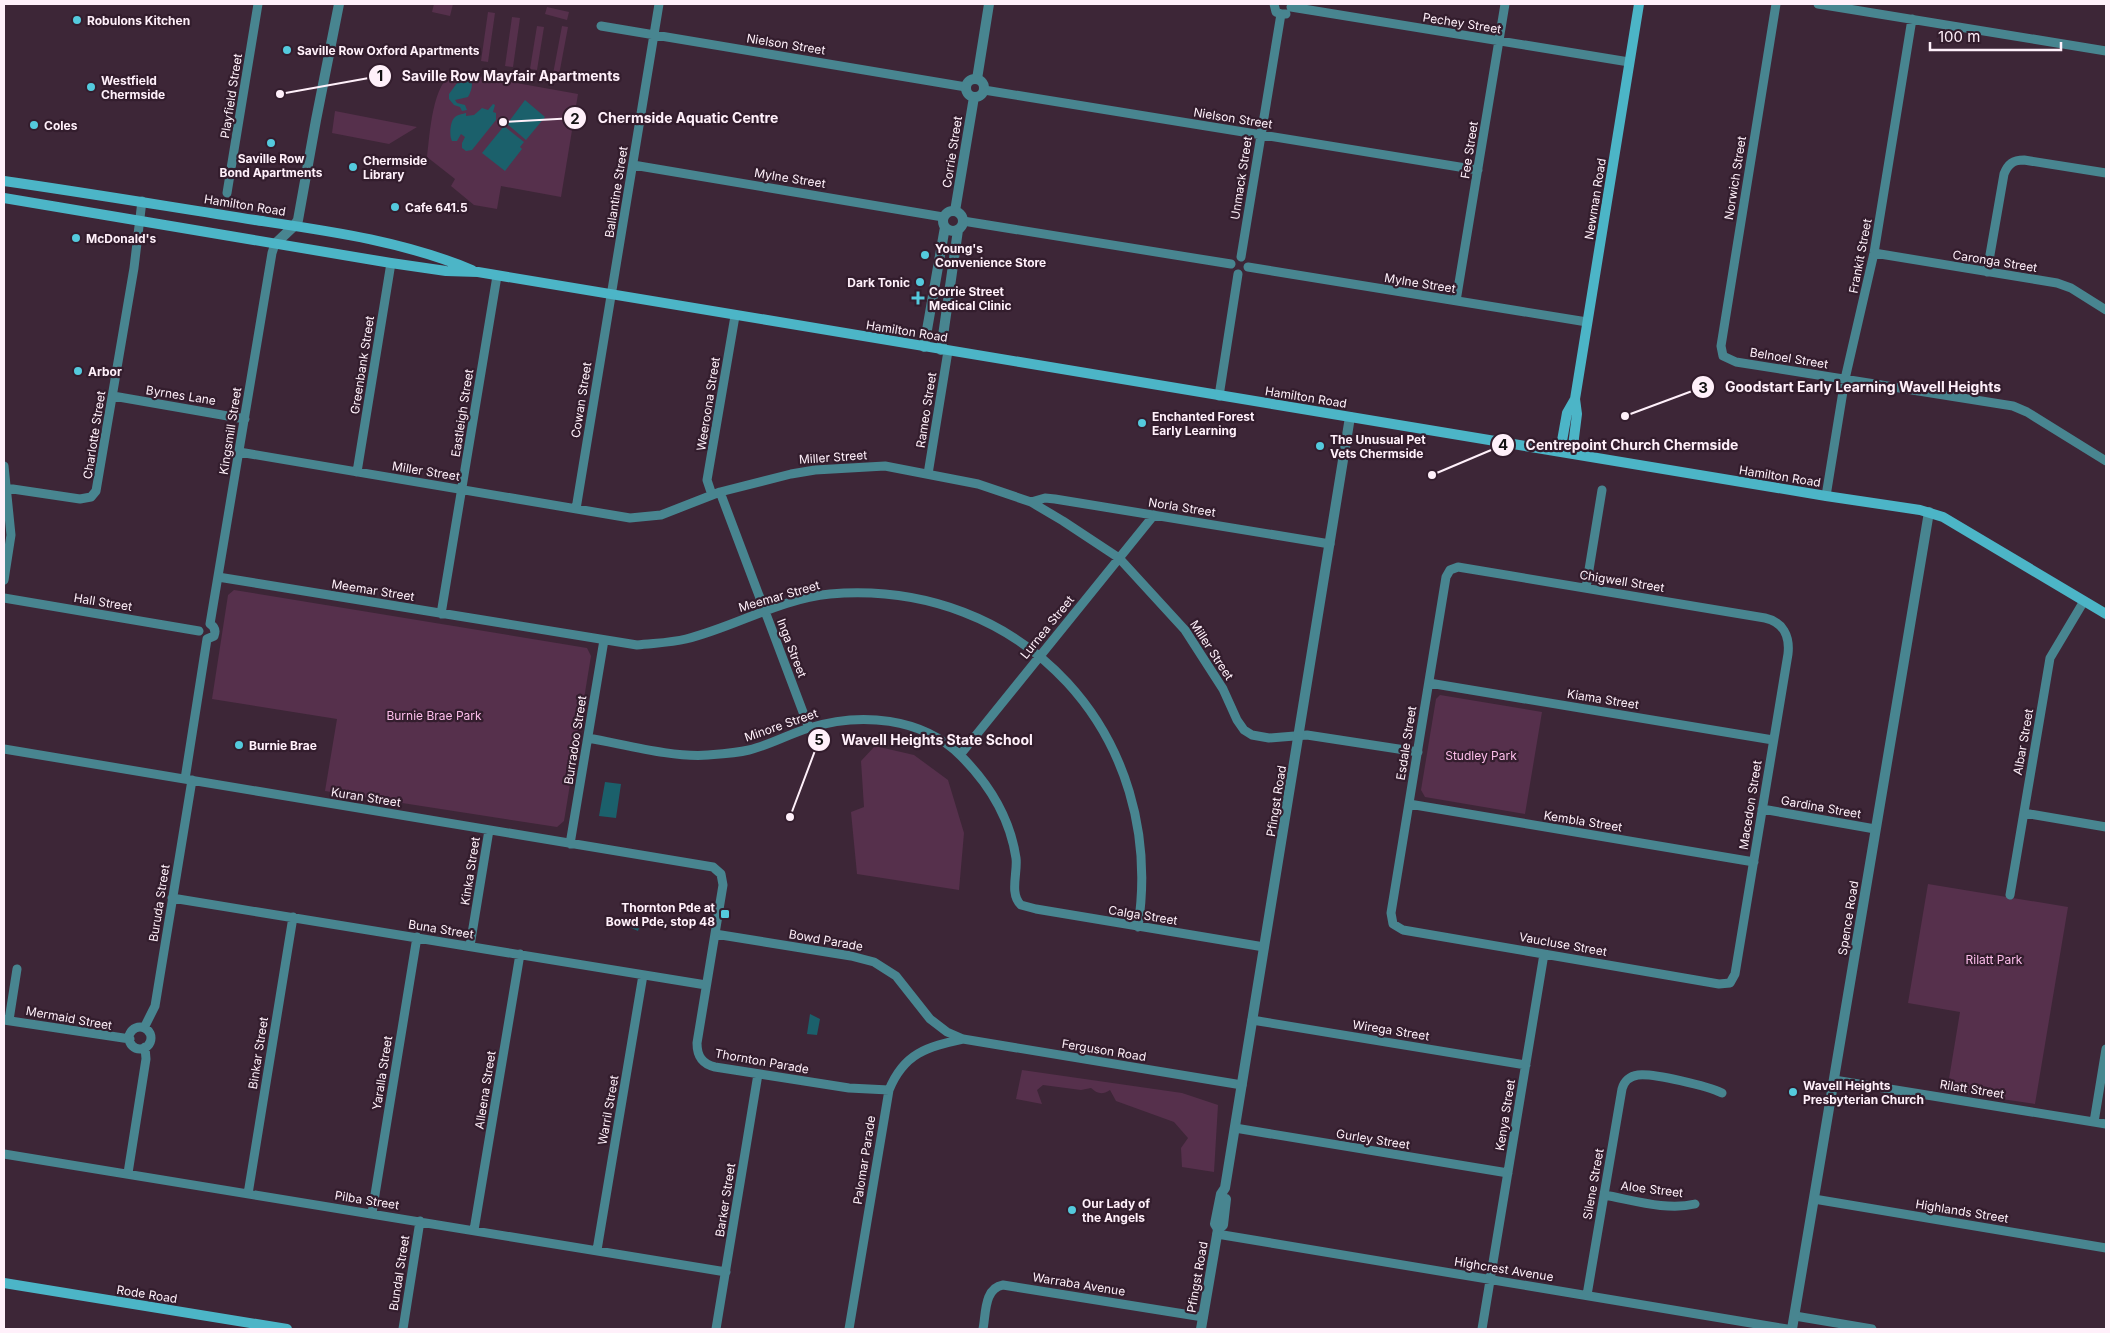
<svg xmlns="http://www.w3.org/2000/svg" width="2110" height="1333" viewBox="0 0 2110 1333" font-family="Inter,sans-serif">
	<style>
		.green { fill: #56304c }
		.water { fill: #1b606b }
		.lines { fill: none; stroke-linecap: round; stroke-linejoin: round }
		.minor { stroke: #488590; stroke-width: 9 }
		.tertiary { stroke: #488590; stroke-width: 10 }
		.secondary { stroke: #4cb5c7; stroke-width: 10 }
		.poi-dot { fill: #54cadd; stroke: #331d2d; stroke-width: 2 }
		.labels { text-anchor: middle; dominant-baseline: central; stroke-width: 4.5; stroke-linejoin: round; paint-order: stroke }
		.poi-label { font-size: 12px; font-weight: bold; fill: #fff0fa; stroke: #331d2d; text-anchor: start }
		.street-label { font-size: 12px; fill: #fff0fa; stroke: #331d2d }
		.park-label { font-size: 12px; fill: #fdbeeb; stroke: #331d2d }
		.leader { fill: none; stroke: #fff0fa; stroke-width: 2 }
		.callout-dot { fill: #fff0fa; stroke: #331d2d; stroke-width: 2 }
		.mark-label { font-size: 15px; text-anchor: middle; font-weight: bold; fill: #111 }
		.callout-label { font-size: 14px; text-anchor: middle; font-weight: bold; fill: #fff0fa; stroke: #331d2d; stroke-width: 4.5; stroke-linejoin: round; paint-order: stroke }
	</style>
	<rect width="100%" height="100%" fill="#3d2637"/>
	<path class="green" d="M434,4H453L450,16L432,12Z
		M547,7L569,12L567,20L545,14Z
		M488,12L495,13L488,62L481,61Z
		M512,17L520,18L513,67L505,66Z
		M537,26L544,27L537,70L530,69Z
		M562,26L568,27L559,75L553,74Z
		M455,72L578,94L561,197L501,186L497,209L474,205L451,186L455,179L427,157C430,134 432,82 455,72Z
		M335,111L417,127L389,144L332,133Z
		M234,590L587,648L591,656L564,821L557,827L325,791L337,719L212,699L228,595Z
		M1440,695L1542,712L1525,814L1425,797L1421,790L1436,699Z
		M875,746L914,755L948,780L964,833L959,890L857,874L851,812L864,807L861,761Z
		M1928,884L2068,907L2035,1104L1947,1091L1960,1012L1908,1003Z
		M1022,1070L1182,1093L1218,1105L1214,1172L1182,1167L1181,1148L1188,1138L1174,1122L1116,1101L1110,1090C1102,1095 1098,1094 1091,1088L1081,1090L1043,1085L1037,1090L1042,1104L1016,1099Z"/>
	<path class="water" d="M463,75H469C474,82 472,90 468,97L455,100L457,103L465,105L467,110L462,111L460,107L454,105L449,99V94Z
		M525,100L545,117L526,140L507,124Z
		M493,104L495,105L493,112L496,113V120L472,150L466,151L462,148V143L465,137L461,134L457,141H452C449,136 450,121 455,117C459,114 463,114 466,113V116L474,115L482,108L488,110Z
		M504,126L524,142L520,147L522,149L505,171L482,153Z
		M605,782L621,784L616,818L599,816Z
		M628,918L641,921L638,931L627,926Z
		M810,1014L820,1019L817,1035L807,1034Z"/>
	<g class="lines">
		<path class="minor" d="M1274,4L1276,12L1281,14H1286
			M1776,4L1721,346L1723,356L1736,362L2013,406L2027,412L2106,461
			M1818,4L2106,51
			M1291,7L1629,62
			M601,26L966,87
			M984,90L1478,170
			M633,165L943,217
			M227,193L258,4
			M963,221L1231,264
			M1874,253L2057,283L2071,288L2106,310
			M1241,257L1281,14
			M1248,267L1587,322
			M1987,272L2004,174C2008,164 2013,160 2024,160L2106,173
			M1456,301L1505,4
			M113,396L245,419
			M1219,396L1238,274
			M239,452L630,518L661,515L720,492L791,474L815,470L885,466L978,484L1031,502L1063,521L1119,558L1185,630L1223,689L1237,720L1244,730L1252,735L1269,738L1307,735L1418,752
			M4,466L11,535L4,580
			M357,472L391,263
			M928,474L948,351
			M6,488L80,499L91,497L96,491L134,268L142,201
			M720,492L809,728
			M712,495L707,480L735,316
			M1826,496L1845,379L1874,253L1912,19
			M1031,502L1045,498L1055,499L1330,544
			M576,509L659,4
			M1458,567L1765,618C1783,622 1790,636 1788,654L1735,974L1730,983L1719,984L1403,930L1393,924L1391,913L1446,577L1450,570Z
			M218,577L637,645C653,643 670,643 686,639C735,627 779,599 830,594C1023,578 1167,735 1138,927
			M1586,588L1602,490
			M4,598L199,631
			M441,614L497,276
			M210,624L272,253L275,244
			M207,639L214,636C216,631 215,627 210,624
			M1429,683L1773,740
			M588,738C623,744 673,758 708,755C721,754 736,753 749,750C770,745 789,734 809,728C860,712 922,717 961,756C990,785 1010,818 1016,858C1018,872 1009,894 1021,905L1036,909L1264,947
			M4,749L713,867L721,874L723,885L697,1043C697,1056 702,1064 715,1067L849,1088L889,1090
			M960,755L1154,515
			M185,779L207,639
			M1409,804L1754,862
			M1762,809L1875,829
			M2024,813L2106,827
			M570,844L604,640
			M2010,895L2050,658L2084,601
			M172,898L706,985
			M715,934L851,956L874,962L896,976L930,1019L947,1032L963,1039L1242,1085
			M470,946L489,830
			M4,1020L130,1039
			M9,1020L17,969
			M1252,1020L1526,1065
			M129 1038a11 11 0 1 1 22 0a11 11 0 1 1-22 0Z
			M144,1028L155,1006L192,780
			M1834,1080L2106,1124
			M2094,1122L2106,1049
			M1235,1128L1508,1173
			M4,1154L726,1272
			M128,1173L146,1059L145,1047
			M248,1194L293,917
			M1604,1195C1633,1200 1667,1211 1695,1204
			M1814,1199L2106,1248
			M372,1213L417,937
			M474,1230L520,954
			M1217,1234L1787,1329
			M597,1250L643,975
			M1587,1295L1622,1089C1624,1081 1630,1076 1638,1075C1653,1073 1708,1086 1722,1093
			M1795,1316L1872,1329
			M403,1329L420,1221
			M716,1329L758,1074
			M849,1329L889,1090C904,1053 927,1047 963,1039
			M983,1329C986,1314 984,1288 1003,1285L1203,1317
			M1482,1329L1544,954"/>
		<path class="tertiary" d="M977,79L989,4
			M966 88a9 9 0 1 1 18 0a9 9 0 1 1-18 0Z
			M943 221a10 10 0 1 1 20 0a10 10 0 1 1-20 0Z
			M955,211L974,97
			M275,244L294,226L298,220L316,120L339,4
			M924,347L945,227
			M941,350L958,230
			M1218,1229L1223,1225L1226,1199
			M1201,1329L1218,1229L1215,1224L1221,1194L1225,1188L1350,417
			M1792,1329L1929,512"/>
		<path class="secondary" d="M4,181C88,193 171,207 255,220C329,231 403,241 472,270
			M4,198L391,263L446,271L478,272L1826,496L1920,510L1943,517L2106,614
			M1560,452L1567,413L1575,399
			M1572,454L1577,414L1575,399L1639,4
			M4,1283L287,1329"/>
	</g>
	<g class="poi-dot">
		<circle cx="77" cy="20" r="5"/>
		<circle cx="287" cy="50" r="5"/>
		<circle cx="91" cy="87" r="5"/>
		<circle cx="34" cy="125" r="5"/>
		<circle cx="271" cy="143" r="5"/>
		<circle cx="353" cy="167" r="5"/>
		<circle cx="395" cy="207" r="5"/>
		<circle cx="76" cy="238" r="5"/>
		<circle cx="925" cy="255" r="5"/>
		<circle cx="920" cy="282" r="5"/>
		<path d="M915.5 290.5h5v5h5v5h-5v5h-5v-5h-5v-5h5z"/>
		<circle cx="78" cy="371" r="5"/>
		<circle cx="1142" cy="423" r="5"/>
		<circle cx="1320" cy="446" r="5"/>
		<circle cx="239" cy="745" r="5"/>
		<rect x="720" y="909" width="10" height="10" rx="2.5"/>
		<circle cx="1793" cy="1092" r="5"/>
		<circle cx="1072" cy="1210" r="5"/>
	</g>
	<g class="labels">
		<g class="poi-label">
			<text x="87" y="20">Robulons Kitchen</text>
			<text x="297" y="50">Saville Row Oxford Apartments</text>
			<text x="101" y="80">Westfield<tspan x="101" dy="14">Chermside</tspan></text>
			<text x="44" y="125">Coles</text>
			<text x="271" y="158" text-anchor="middle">Saville Row<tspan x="271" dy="14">Bond Apartments</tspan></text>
			<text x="363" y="160">Chermside<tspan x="363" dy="14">Library</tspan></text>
			<text x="405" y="207">Cafe 641.5</text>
			<text x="86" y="238">McDonald's</text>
			<text x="935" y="248">Young's<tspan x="935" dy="14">Convenience Store</tspan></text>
			<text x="910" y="282" text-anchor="end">Dark Tonic</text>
			<text x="929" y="291">Corrie Street<tspan x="929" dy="14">Medical Clinic</tspan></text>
			<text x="88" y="371">Arbor</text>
			<text x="1152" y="416">Enchanted Forest<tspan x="1152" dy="14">Early Learning</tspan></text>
			<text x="1330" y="439">The Unusual Pet<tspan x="1330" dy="14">Vets Chermside</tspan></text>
			<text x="249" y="745">Burnie Brae</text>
			<text x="715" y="907" text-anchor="end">Thornton Pde at<tspan x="715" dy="14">Bowd Pde, stop 48</tspan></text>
			<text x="1803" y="1085">Wavell Heights<tspan x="1803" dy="14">Presbyterian Church</tspan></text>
			<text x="1082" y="1203">Our Lady of<tspan x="1082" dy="14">the Angels</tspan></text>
		</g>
		<g class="street-label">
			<text transform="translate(1462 23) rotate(9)">Pechey Street</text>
			<text transform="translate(786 44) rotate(9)">Nielson Street</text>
			<text transform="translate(231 96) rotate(-81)">Playfield Street</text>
			<text transform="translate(1233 118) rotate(9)">Nielson Street</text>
			<text transform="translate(1469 150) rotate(-81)">Fee Street</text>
			<text transform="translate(952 152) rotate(-81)">Corrie Street</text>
			<text transform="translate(790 178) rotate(9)">Mylne Street</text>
			<text transform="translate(1241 178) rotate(-81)">Unmack Street</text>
			<text transform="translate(1735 178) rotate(-81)">Norwich Street</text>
			<text transform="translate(616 192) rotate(-81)">Ballantine Street</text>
			<text transform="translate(1595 199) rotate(-81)">Newman Road</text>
			<text transform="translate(245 205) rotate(9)">Hamilton Road</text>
			<text transform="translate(1860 256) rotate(-79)">Frankit Street</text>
			<text transform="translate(1995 261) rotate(9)">Caronga Street</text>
			<text transform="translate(1420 283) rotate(9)">Mylne Street</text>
			<text transform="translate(907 331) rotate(9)">Hamilton Road</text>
			<text transform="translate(1789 358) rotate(9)">Belnoel Street</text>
			<text transform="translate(362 365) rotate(-81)">Greenbank Street</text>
			<text transform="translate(181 395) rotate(9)">Byrnes Lane</text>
			<text transform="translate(1306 397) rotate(9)">Hamilton Road</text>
			<text transform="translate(581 400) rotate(-81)">Cowan Street</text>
			<text transform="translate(708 404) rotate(-81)">Weeroona Street</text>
			<text transform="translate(926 410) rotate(-81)">Rameo Street</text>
			<text transform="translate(462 413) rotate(-81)">Eastleigh Street</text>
			<text transform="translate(230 431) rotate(-81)">Kingsmill Street</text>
			<text transform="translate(94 435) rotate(-81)">Charlotte Street</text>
			<text transform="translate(833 457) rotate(-4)">Miller Street</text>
			<text transform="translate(426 471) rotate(9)">Miller Street</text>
			<text transform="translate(1780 476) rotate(9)">Hamilton Road</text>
			<text transform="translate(1182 507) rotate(9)">Norla Street</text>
			<text transform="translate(1622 581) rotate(9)">Chigwell Street</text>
			<text transform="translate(373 590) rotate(9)">Meemar Street</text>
			<text transform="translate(779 596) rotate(-16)">Meemar Street</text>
			<text transform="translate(103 602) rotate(9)">Hall Street</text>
			<text transform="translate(1047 627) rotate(-51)">Lurnea Street</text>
			<text transform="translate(792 648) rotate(69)">Inga Street</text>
			<text transform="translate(1212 650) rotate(57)">Miller Street</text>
			<text transform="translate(1603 699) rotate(9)">Kiama Street</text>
			<text transform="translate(781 725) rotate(-19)">Minore Street</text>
			<text transform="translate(575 740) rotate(-81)">Burradoo Street</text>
			<text transform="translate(2023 742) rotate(-80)">Albar Street</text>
			<text transform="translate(1406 743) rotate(-81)">Esdale Street</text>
			<text transform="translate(366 797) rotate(9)">Kuran Street</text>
			<text transform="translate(1276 801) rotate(-81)">Pfingst Road</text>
			<text transform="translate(1750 805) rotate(-81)">Macedon Street</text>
			<text transform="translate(1821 807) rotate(10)">Gardina Street</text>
			<text transform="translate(1583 821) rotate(9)">Kembla Street</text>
			<text transform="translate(470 871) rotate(-81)">Kinka Street</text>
			<text transform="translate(159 903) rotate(-81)">Buruda Street</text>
			<text transform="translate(1143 915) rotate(9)">Calga Street</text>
			<text transform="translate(1848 918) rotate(-81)">Spence Road</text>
			<text transform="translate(441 929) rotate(9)">Buna Street</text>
			<text transform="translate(826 940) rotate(10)">Bowd Parade</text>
			<text transform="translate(1563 944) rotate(10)">Vaucluse Street</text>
			<text transform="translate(69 1018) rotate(10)">Mermaid Street</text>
			<text transform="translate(1391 1030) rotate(9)">Wirega Street</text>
			<text transform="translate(1104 1050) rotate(9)">Ferguson Road</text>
			<text transform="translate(258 1053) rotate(-81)">Binkar Street</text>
			<text transform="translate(762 1061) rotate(10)">Thornton Parade</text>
			<text transform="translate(382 1073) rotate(-81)">Yaralla Street</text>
			<text transform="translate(1972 1089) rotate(9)">Rilatt Street</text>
			<text transform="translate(485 1090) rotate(-81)">Alleena Street</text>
			<text transform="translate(608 1110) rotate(-80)">Warril Street</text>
			<text transform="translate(1505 1115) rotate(-81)">Kenya Street</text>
			<text transform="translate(1373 1139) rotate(9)">Gurley Street</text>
			<text transform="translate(864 1160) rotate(-81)">Palomar Parade</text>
			<text transform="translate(1593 1184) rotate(-80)">Silene Street</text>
			<text transform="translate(1652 1189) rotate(7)">Aloe Street</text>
			<text transform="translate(367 1200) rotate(9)">Pilba Street</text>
			<text transform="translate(725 1200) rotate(-81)">Barker Street</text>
			<text transform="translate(1962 1211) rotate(9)">Highlands Street</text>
			<text transform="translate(1504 1269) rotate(9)">Highcrest Avenue</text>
			<text transform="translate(399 1273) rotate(-81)">Bundal Street</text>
			<text transform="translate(1197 1277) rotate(-80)">Pfingst Road</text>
			<text transform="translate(1079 1284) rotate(9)">Warraba Avenue</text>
			<text transform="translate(147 1294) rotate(9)">Rode Road</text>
		</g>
		<g class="park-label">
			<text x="434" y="715">Burnie Brae Park</text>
			<text x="1481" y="755">Studley Park</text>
			<text x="1994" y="959">Rilatt Park</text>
		</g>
	</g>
	<path class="leader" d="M280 94L380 76M503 122L575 118M1625 416L1703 387M1432 475L1503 445M790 817L819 740"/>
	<g class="callout-dot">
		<circle cx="280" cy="94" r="5"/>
		<circle cx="503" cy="122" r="5"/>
		<circle cx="1625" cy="416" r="5"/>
		<circle cx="1432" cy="475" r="5"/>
		<circle cx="790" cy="817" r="5"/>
		<circle cx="380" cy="76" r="12"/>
		<circle cx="575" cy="118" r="12"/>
		<circle cx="1703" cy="387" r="12"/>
		<circle cx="1503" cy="445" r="12"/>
		<circle cx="819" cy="740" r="12"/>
	</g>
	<g class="mark-label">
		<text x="380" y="81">1</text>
		<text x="575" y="124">2</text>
		<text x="1703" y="393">3</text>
		<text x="1503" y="450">4</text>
		<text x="819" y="745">5</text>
	</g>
	<g class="callout-label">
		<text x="511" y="81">Saville Row Mayfair Apartments</text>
		<text x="688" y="123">Chermside Aquatic Centre</text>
		<text x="1863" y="392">Goodstart Early Learning Wavell Heights</text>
		<text x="1632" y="450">Centrepoint Church Chermside</text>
		<text x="937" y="745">Wavell Heights State School</text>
	</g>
	<rect width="2110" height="1333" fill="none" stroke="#fff0fa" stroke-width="10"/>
	<path d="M1930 42v8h131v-8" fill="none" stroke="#fff0fa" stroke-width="2.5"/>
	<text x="1938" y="42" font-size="15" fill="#fff0fa" stroke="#331d2d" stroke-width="4" paint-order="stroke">100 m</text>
</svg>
